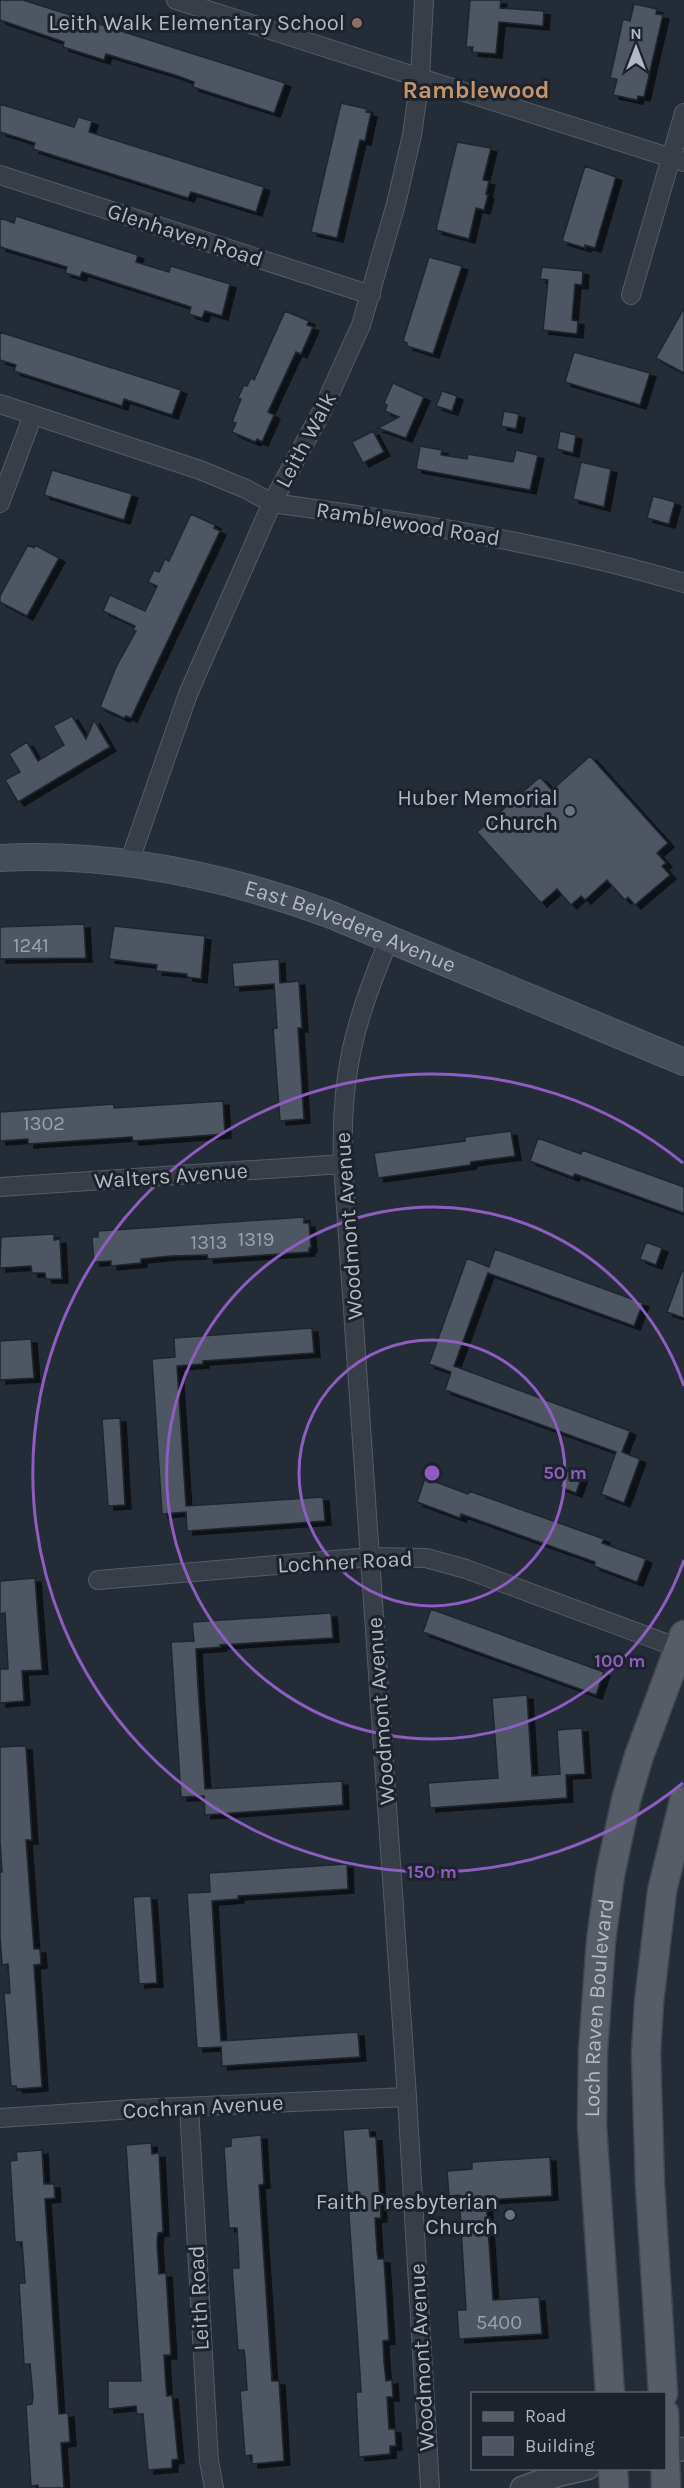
<svg xmlns="http://www.w3.org/2000/svg" width="684" height="2488" viewBox="0 0 684 2488" font-family="Karla,sans-serif">
	<style>
		.building { fill: #4d5662; stroke: #1f252e; stroke-width: 1.5; filter: url(#shadow) }
		.lines { fill: none; stroke-linecap: round; stroke-linejoin: round }
		.minor-casing { stroke: #555c65; stroke-width: 20 }
		.tertiary-casing { stroke: #555c65; stroke-width: 25 }
		.secondary-casing { stroke: #555c65; stroke-width: 28 }
		.primary-casing { stroke: #414750; stroke-width: 31 }
		.minor { stroke: #383e47; stroke-width: 18 }
		.tertiary { stroke: #383e47; stroke-width: 22 }
		.secondary { stroke: #464d5a; stroke-width: 26 }
		.primary { stroke: #565d67; stroke-width: 28 }
		.ring { fill: none; stroke: #8e5dc0; stroke-width: 3 }
		.education-dot { fill: #8d6e63; stroke: #1d232c; stroke-width: 2 }
		.worship-dot { fill: #6b7280; stroke: #1d232c; stroke-width: 2 }
		.labels { text-anchor: middle; dominant-baseline: central; stroke-width: 6; stroke-linejoin: round; paint-order: stroke }
		.number-label { font-size: 20px; fill: #99a0ab }
		.poi-label { font-size: 22px; fill: #b2b9c3; stroke: #1d232c; text-anchor: end }
		.street-label { font-size: 22px; fill: #b2b9c3; stroke: #1d232c }
		.neighbourhood-label { font-size: 24px; font-weight: bold; fill: #c5946c; stroke: #1d232c }
		.centre { fill: #8e5dc0; stroke: #1d232c; stroke-width: 3 }
		.ring-label { font-size: 18px; text-anchor: middle; font-weight: bold; fill: #8e5dc0; stroke: #1d232c; stroke-width: 6; stroke-linejoin: round; paint-order: stroke }
	</style>
	<defs>
		<filter id="shadow"><feDropShadow dx="6" dy="4" stdDeviation="0" flood-color="#0009"/></filter>
	</defs>
	<rect width="100%" height="100%" fill="#242c37"/>
	<path class="building" d="M0,0H23L285,83L276,108L274,113L193,87L194,82L178,76L106,54L104,60L63,47L64,42L0,20Z
		M470,0H501L500,8L544,11L543,26L499,22L496,54L472,52L473,47H466Z
		M634,4L657,9L656,14L663,15L644,97L638,96L637,100L613,95L617,79L610,78L623,19L630,21Z
		M341,103L367,109L366,112L371,113L365,141L360,140L337,238L311,232Z
		M0,104L74,127L78,117L92,121L89,132L264,187L256,212L191,192L188,198L33,149L35,143L0,132Z
		M457,142L491,148L483,180L489,181L486,194L488,195L484,210L476,208L469,239L436,230Z
		M585,166L616,177L595,248L585,245V248L562,241Z
		M16,216L138,255L136,262L169,272L171,266L230,284L222,316L205,311L202,318L189,314L191,307L82,272L80,277L65,273L67,267L0,247V218L14,223Z
		M429,257L462,266L433,354L407,346V343L403,341Z
		M542,267L583,271L582,285L575,284L572,320L578,321L577,334L543,330L548,280L540,279Z
		M684,308V373L656,358Z
		M285,311L309,321L307,325L313,327L301,354L296,352L268,412L274,415L262,442L257,439L255,442L232,432L236,423L232,422L241,399L238,398L244,385L247,386L251,378L254,380Z
		M0,332L181,390L172,415L124,399L122,406L14,371L16,365L0,360Z
		M574,352L650,373L640,405L565,382Z
		M393,383L424,397L406,438L378,428L399,417L385,411L387,405L384,403Z
		M442,391L457,396L452,411L436,406Z
		M504,411L519,414L516,429L501,426Z
		M373,431L384,452L363,463L352,442Z
		M560,431L576,435L573,453L557,449Z
		M420,446L442,450L441,455L467,459L468,454L513,462L516,450L538,455L530,490L416,469Z
		M581,462L611,469L604,507L573,499Z
		M52,470L132,494L124,520L44,495Z
		M653,496L675,502L669,524L647,518Z
		M191,514L215,525L214,528L220,531L131,718L126,716L124,718L100,707L116,667L136,631L133,630L135,626L103,611L110,595L145,611L157,586L148,582L154,570L159,572L165,559L169,561Z
		M28,545L34,548L35,545L59,558L27,616L0,602V596Z
		M72,716L86,739L94,720L110,747L18,802L5,780L20,772L9,754L27,742L38,761L64,745L53,726Z
		M590,756L668,843L657,853L666,863L662,866L670,875L635,905L628,897L625,900L607,880L585,900L581,896L571,905L557,889L541,903L477,832L540,777L552,790Z
		M84,924L86,958L0,959V927Z
		M114,926L205,936L201,979L187,977V974L156,971L157,965L109,959Z
		M279,959L280,983L299,981L302,1028H298L304,1119L280,1121L273,1029L277,1028L274,984L234,987L232,963Z
		M223,1101L225,1134L133,1141L132,1137L28,1144V1139L0,1141V1112L114,1104V1108Z
		M511,1131L515,1156L471,1162L470,1165L378,1178L374,1153L465,1141V1137Z
		M538,1138L581,1154L582,1150L684,1187V1213L575,1174L573,1177L530,1161Z
		M304,1217V1223H309L311,1248H309V1252L208,1259L207,1255L171,1256L141,1259V1263L111,1266V1261L94,1262L92,1237H98V1231Z
		M54,1234V1240L60,1239L62,1279H46L45,1273H32L31,1266L0,1268L1,1237Z
		M646,1242L662,1248L656,1265L640,1259Z
		M495,1249L643,1303L634,1326L488,1273L454,1366L630,1431L622,1452L640,1459L624,1503L601,1494L616,1452L445,1390L451,1372L429,1364L467,1258L489,1267Z
		M682,1271H684V1318L667,1312Z
		M312,1328L314,1353L203,1361V1364L177,1366L186,1506L323,1497L325,1521L187,1531L186,1512L162,1514L152,1359L175,1357L174,1338Z
		M31,1339L34,1378L0,1380V1341Z
		M120,1418L125,1505L108,1506L102,1419Z
		M566,1470L582,1476L576,1493L560,1487Z
		M425,1478L468,1494L469,1491L604,1539L602,1543L646,1559L637,1582L594,1566L595,1562L461,1514L460,1518L417,1502Z
		M35,1578L42,1670L22,1671L24,1701L0,1703V1669H8L5,1613L0,1614V1581Z
		M431,1609L604,1672L596,1695L423,1632Z
		M331,1613L333,1638L220,1645L221,1647L196,1649L198,1687L205,1789L342,1781L343,1805L205,1815L204,1796L181,1797L171,1642L194,1641L192,1622Z
		M527,1695L532,1776L560,1774L557,1730L582,1728L585,1774L566,1775L567,1798L430,1808L428,1783L498,1778L492,1698Z
		M20,1746H26L32,1840H26L28,1867L34,1949H40L41,1964L34,1965L42,2087L17,2089L16,2086H11L4,1993H10L8,1964L2,1965L0,1936V1872H2L0,1841V1747Z
		M347,1864L348,1889L238,1896V1899L212,1901L218,2001L221,2041L358,2032L360,2057L222,2066L221,2047L197,2048L187,1893L210,1892L209,1873Z
		M151,1896L157,1983L139,1984L133,1897Z
		M369,2128L370,2137H376L381,2218H375L377,2251L378,2259H384L389,2340L383,2341L384,2362L386,2381L392,2380L393,2397H387L389,2429H395L396,2446H390V2454L359,2457L356,2392H361L360,2374L343,2130Z
		M261,2135L264,2184L259,2185L272,2381H279L284,2461L252,2464V2455L245,2456L240,2391L247,2390L245,2358L244,2350H238L232,2268H239L238,2246L237,2228H229L224,2147L231,2146V2138Z
		M151,2143L152,2154L159,2153L163,2232L158,2233L157,2242L159,2274L166,2273L171,2355H164L166,2387L167,2396L172,2395L178,2459L172,2460V2468L148,2470L143,2414H137L136,2406L108,2409V2381H141L126,2145Z
		M42,2150L44,2184H54L55,2198L45,2199L59,2414L68,2413L70,2442L61,2443L64,2488H38V2485L31,2486L28,2438L26,2405L32,2404L33,2396L30,2364H24L19,2283H25L22,2242H15L10,2161L17,2160L16,2152Z
		M550,2157L552,2196L486,2200L493,2300L539,2297L542,2334L459,2339L457,2310H466L459,2195L449,2196L447,2171L472,2169V2162Z"/>
	<g class="lines">
		<defs>
			<path id="minor" d="M176,0L684,162
				M0,175L371,295
				M631,295L684,113
				M0,404L200,470L246,489L272,503C411,522 549,543 684,583
				M0,503L33,415
				M129,863L188,694L272,503L323,409L361,325L396,204L412,135L420,78L424,0
				M389,940C354,1021 340,1076 343,1164L407,2097L430,2488
				M0,1187L343,1164
				M98,1580L371,1557L426,1558L466,1569L684,1650
				M189,2107L209,2461L214,2488
				M0,2118L134,2109L407,2097"/>
			<path id="tertiary" d="M664,2452L684,2449
				M522,2488L558,2475L588,2468"/>
			<g id="secondary">
				<path id="s1" d="M0,858C112,852 225,876 329,914L684,1062"/>
			</g>
			<g id="primary">
				<path id="s2" d="M610,2394L592,2126L593,2051L601,1941L610,1875L626,1800L639,1756L684,1635"/>
				<path d="M663,2394L650,2184L646,2054L649,2002L662,1891L684,1801"/>
				<path d="M664,2413L666,2488"/>
				<path d="M613,2468L614,2488"/>
			</g>
		</defs>
		<use href="#minor" class="minor-casing"/>
		<use href="#tertiary" class="tertiary-casing"/>
		<use href="#secondary" class="secondary-casing"/>
		<use href="#primary" class="primary-casing"/>
		<use href="#minor" class="minor"/>
		<use href="#tertiary" class="tertiary"/>
		<use href="#secondary" class="secondary"/>
		<use href="#primary" class="primary"/>
	</g>
	<g class="ring">
		<circle cx="432" cy="1473" r="133"/>
		<path d="M684 1560A266 266 0 1 1 684 1386"/>
		<path d="M683 1783A399 399 0 1 1 683 1163"/>
	</g>
	<circle class="education-dot" cx="357" cy="23" r="6"/>
	<g class="worship-dot">
		<circle cx="570" cy="811" r="6"/>
		<circle cx="510" cy="2215" r="6"/>
	</g>
	<g class="labels">
		<g class="number-label">
			<text x="31" y="945">1241</text>
			<text x="44" y="1123">1302</text>
			<text x="256" y="1239">1319</text>
			<text x="209" y="1242">1313</text>
			<text x="499" y="2322">5400</text>
		</g>
		<g class="poi-label">
			<text x="345" y="23">Leith Walk Elementary School</text>
			<text x="558" y="798">Huber Memorial<tspan x="558" dy="25">Church</tspan></text>
			<text x="498" y="2202">Faith Presbyterian<tspan x="498" dy="25">Church</tspan></text>
		</g>
		<g class="street-label">
			<text transform="translate(185 235) rotate(18)">Glenhaven Road</text>
			<text transform="translate(306 440) rotate(-62)">Leith Walk</text>
			<text transform="translate(408 524) rotate(9)">Ramblewood Road</text>
			<text stroke="none"><textPath href="#s1" startOffset="360">East Belvedere Avenue</textPath></text>
			<text transform="translate(171 1176) rotate(-4)">Walters Avenue</text>
			<text transform="translate(349 1226) rotate(-94)">Woodmont Avenue</text>
			<text transform="translate(345 1562) rotate(-3)">Lochner Road</text>
			<text transform="translate(381 1711) rotate(-94)">Woodmont Avenue</text>
			<text stroke="none"><textPath href="#s2" startOffset="387">Loch Raven Boulevard</textPath></text>
			<text transform="translate(203 2107) rotate(-3)">Cochran Avenue</text>
			<text transform="translate(199 2298) rotate(-93)">Leith Road</text>
			<text transform="translate(422 2357) rotate(-93)">Woodmont Avenue</text>
		</g>
		<g class="neighbourhood-label">
			<text x="476" y="90">Ramblewood</text>
		</g>
	</g>
	<circle cx="432" cy="1473" r="9" class="centre"/>
	<g class="ring-label">
		<text x="565" y="1479">50 m</text>
		<text x="620" y="1667">100 m</text>
		<text x="432" y="1878">150 m</text>
	</g>
	<rect x="471" y="2392" width="195" height="78" fill="#1d232c" stroke="#595f68" stroke-width="1.5"/>
	<rect x="483" y="2412" width="30" height="9" fill="#565d67" stroke="#595f68" stroke-width="1.5"/>
	<text x="525" y="2422" font-size="18" fill="#b2b9c3">Road</text>
	<rect x="483" y="2437" width="30" height="18" fill="#4d5662" stroke="#595f68" stroke-width="1.5"/>
	<text x="525" y="2452" font-size="18" fill="#b2b9c3">Building</text>
	<g transform="translate(636 48)" stroke="#1d232c" stroke-width="4.5" paint-order="stroke">
	<path d="M0-4.5L10 22L0 15L-10 22Z" fill="#b2b9c3"/>
	<text y="-9" font-size="16" font-weight="bold" text-anchor="middle" fill="#b2b9c3">N</text>
	</g>
</svg>
